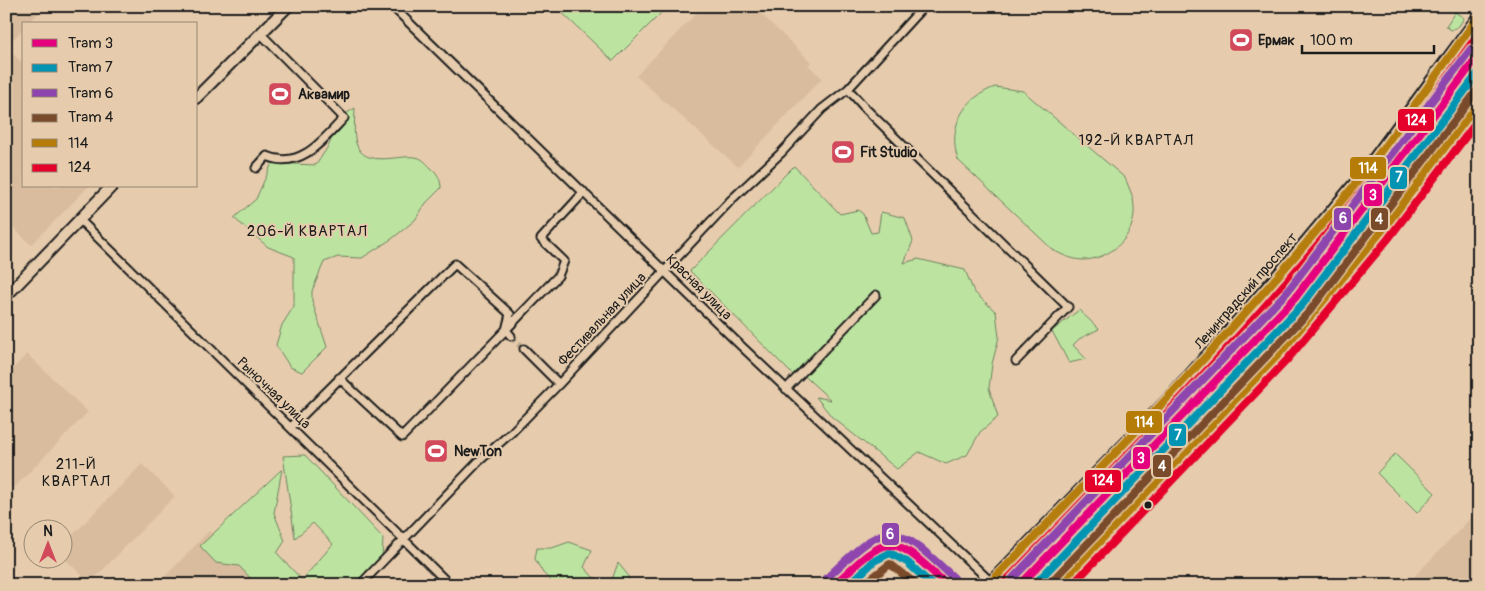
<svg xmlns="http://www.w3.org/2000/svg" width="1485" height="591" viewBox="0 0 1485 591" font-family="Pangolin,sans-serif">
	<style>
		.built { fill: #d8bc9d }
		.green { fill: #bce4a0; stroke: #6c805e }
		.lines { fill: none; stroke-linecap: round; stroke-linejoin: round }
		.street-tunnel { stroke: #bea990; stroke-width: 7; stroke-dasharray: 7 3.5; stroke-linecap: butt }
		.street-casing { stroke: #1c1c1c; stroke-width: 11 }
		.secondary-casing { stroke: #1c1c1c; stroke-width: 14 }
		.street { stroke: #e6ccad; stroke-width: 7 }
		.secondary { stroke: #e6ccad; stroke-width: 10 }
		.tram { stroke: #1c1c1c; stroke-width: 1 }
		.bus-1-casing { stroke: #e6ccad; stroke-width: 11 }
		.bus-2-casing { stroke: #e6ccad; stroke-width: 11 }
		.bus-1 { stroke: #b57d08; stroke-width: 8 }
		.bus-2 { stroke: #e4002b; stroke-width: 8 }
		.tram-1-casing { stroke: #e6ccad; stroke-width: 11 }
		.tram-2-casing { stroke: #e6ccad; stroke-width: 11 }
		.tram-3-casing { stroke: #e6ccad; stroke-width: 11 }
		.tram-4-casing { stroke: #e6ccad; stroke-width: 11 }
		.tram-1 { stroke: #e5007d; stroke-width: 8 }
		.tram-2 { stroke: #0494b3; stroke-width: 8 }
		.tram-3 { stroke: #8e44ad; stroke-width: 8 }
		.tram-4 { stroke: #7a4b2a; stroke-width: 8 }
		.bus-dot { fill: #1c1c1c; stroke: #e6ccad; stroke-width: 2 }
		.labels { text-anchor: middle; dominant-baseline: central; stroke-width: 4; stroke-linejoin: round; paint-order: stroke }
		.poi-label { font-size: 14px; font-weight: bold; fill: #1c1c1c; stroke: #e6ccad; text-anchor: start }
		.street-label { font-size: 14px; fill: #1c1c1c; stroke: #e6ccad }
		.neighbourhood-label { font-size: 15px; letter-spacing: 1px; fill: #1c1c1c; stroke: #e6ccad }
		.line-badge { stroke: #e6ccad; stroke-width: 2 }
		.badge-label { font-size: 14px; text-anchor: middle; font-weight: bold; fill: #fff }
	</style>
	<rect width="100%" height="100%" fill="#e6ccad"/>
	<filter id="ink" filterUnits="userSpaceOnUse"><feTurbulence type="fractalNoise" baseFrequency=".02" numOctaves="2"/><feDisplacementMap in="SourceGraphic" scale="10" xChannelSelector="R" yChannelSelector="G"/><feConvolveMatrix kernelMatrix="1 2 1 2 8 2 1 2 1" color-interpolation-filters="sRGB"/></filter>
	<g filter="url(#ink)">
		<path class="built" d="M6,6H45L28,24H24V28L12,40L6,34Z
			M703,6H753L811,62L808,65L822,78L738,167L636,76Z
			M6,48L24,64V186H89L31,245L6,220Z
			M27,354L88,412L6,496V376Z
			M142,464L175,496L90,583L63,557V545Z
			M1479,509V585H1406L1463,526Z
			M209,531L231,551L296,585H157Z"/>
		<path class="green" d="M555,6H668L613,61Z
			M1455,12L1464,18L1459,26L1451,30L1446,26Z
			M1479,30V86C1468,89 1463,83 1457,75V63Z
			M995,87L1023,91L1125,178C1129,188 1134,197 1134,208C1136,236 1110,260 1082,260C1071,259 1062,255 1053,250L958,160C947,126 964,98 995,87Z
			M1445,92L1457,100L1461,115L1299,319L1072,558L1048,536L1276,296L1430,97Z
			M355,108C355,118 353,133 356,143C364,171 404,152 419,158C423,159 428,165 431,168C437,172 441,180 441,188L426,203L415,220L393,238L362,258L338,257L324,262L312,291V301L327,347L302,372L290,367L276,345L282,325L294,306V257L268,247L234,218L256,199L272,163L316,165L329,145L339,118Z
			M794,166L840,214L858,210L863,214L871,233L878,232L881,212L905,218L913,241L904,263L918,259L965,270L974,292L996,312L999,337L992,364L989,388L998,417L980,432L967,455L946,464L919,452L897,469L832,417L816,397L831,400L799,371L794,376L690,271Z
			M1079,310L1099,329L1079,339L1073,345L1086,359L1069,363L1052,331Z
			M1395,454L1435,493L1417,513L1377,473Z
			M305,455L383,538L382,558L357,585H257L239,566L216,563L200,546L282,469L274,513L285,541L277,553L302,580L333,544L313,523L295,538L283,456Z
			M569,542L592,550L584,567L593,577L606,582L601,585H555L543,573L535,559L537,548H552Z
			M1028,551L1053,576L1044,585H998Z
			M618,563L627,574L631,585H610Z"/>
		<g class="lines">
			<path class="street-tunnel" d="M511,336L524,349"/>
			<defs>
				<path id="street" d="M392,6L738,343L991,582
					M398,12L403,6
					M848,89L865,108L1068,307L1016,361
					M256,168L267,156C300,171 324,139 344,118L260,33
					M80,220L450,585
					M524,349L559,384
					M339,378L402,437L558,276L564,261L541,239L584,192
					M786,389L876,295
					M291,427L455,264L510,314L506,330L511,336
					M360,585L478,462L512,432L559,384L731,200L781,153L822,109L848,89L924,6"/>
				<path id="secondary" d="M1436,73L1459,91L1473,109
					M196,98L288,6
					M6,296L112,186
					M1031,542L1068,574
					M988,585L1172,395L1282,270L1365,171L1479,16
					M1058,585L1279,354L1380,233L1479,102"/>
			</defs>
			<use href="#street" class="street-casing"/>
			<use href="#secondary" class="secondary-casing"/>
			<use href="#street" class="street"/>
			<use href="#secondary" class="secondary"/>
			<path class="tram" d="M849,585L853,571L862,557"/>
			<defs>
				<path id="bus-1" d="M988,585C1118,451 1248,318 1365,172C1404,121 1441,68 1479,16
					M1058,585L1279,354L1380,233L1479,102"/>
				<path id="bus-2" d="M1002,585C1129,453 1261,321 1373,176C1410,130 1444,81 1479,33
					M1072,585L1287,360L1388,239L1479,119"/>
			</defs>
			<use href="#bus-1" class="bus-1-casing"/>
			<use href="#bus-2" class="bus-2-casing"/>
			<use href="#bus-1" class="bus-1"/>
			<use href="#bus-2" class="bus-2"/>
			<defs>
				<path id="tram-1" d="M834,585C891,531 890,532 947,585
					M1020,585L1295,298L1479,55"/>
				<path id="tram-2" d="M849,585L874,561L890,553L907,562L932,585
					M1034,585L1302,305L1479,72"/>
				<path id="tram-3" d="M827,578C888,519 892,520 954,578
					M1013,578L1287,292L1471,49"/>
				<path id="tram-4" d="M863,585L890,564L917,585
					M1048,585L1309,312L1479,88"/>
			</defs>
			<use href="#tram-1" class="tram-1-casing"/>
			<use href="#tram-2" class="tram-2-casing"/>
			<use href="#tram-3" class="tram-3-casing"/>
			<use href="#tram-4" class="tram-4-casing"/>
			<use href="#tram-1" class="tram-1"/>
			<use href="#tram-2" class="tram-2"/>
			<use href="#tram-3" class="tram-3"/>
			<use href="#tram-4" class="tram-4"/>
		</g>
	</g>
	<defs>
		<symbol id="stadium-square" viewBox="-11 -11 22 22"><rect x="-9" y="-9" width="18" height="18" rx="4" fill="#d1495b" stroke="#e6ccad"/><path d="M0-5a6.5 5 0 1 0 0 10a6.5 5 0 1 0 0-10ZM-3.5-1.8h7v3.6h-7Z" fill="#fff"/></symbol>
	</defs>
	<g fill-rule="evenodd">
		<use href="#stadium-square" x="1227" y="26" width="28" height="28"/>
		<use href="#stadium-square" x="266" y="80" width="28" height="28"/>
		<use href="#stadium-square" x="829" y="138" width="28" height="28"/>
		<use href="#stadium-square" x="422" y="437" width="28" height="28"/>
	</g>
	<circle class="bus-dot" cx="1148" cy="505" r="4.5"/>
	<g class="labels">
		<g class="poi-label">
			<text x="1258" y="40">Ермак</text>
			<text x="298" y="94">Аквамир</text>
			<text x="860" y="152">Fit Studio</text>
			<text x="454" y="451">NewTon</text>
		</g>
		<g class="street-label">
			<text transform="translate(699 287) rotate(45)">Красная улица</text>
			<text transform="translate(1246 291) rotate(-49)">Ленинградский проспект</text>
			<text transform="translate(602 319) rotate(-47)">Фестивальная улица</text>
			<text transform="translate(274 393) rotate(44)">Рыночная улица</text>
		</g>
		<g class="neighbourhood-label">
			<text x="1136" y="140">192-Й КВАРТАЛ</text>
			<text x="307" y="231">206-Й КВАРТАЛ</text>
			<text x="76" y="464">211-Й<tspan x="76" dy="17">КВАРТАЛ</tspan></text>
		</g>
	</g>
	<g class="line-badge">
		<rect x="1397" y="108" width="38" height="24" rx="5" fill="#e4002b"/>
		<rect x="1349" y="156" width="38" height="24" rx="5" fill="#b57d08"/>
		<rect x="1389" y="166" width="19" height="24" rx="5" fill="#0494b3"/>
		<rect x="1363" y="183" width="20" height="24" rx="5" fill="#e5007d"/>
		<rect x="1333" y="207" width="19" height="24" rx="5" fill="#8e44ad"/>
		<rect x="1370" y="207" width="19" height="24" rx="5" fill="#7a4b2a"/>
		<rect x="1125" y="410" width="38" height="24" rx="5" fill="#b57d08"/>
		<rect x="1168" y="423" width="19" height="24" rx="5" fill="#0494b3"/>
		<rect x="1132" y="446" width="19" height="24" rx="5" fill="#e5007d"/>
		<rect x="1152" y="454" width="20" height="24" rx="5" fill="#7a4b2a"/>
		<rect x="1084" y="469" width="38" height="24" rx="5" fill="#e4002b"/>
		<rect x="881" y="522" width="19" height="24" rx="5" fill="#8e44ad"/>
	</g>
	<g class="badge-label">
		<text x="1416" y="125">124</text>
		<text x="1368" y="173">114</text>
		<text x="1399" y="182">7</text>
		<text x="1373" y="200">3</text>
		<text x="1343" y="223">6</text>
		<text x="1379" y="224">4</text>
		<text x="1144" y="427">114</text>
		<text x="1178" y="440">7</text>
		<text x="1141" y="463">3</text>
		<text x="1162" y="471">4</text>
		<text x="1103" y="485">124</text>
		<text x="890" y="539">6</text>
	</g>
	<rect width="1485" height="591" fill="none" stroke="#e6ccad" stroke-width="25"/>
	<rect x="12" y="12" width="1460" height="566" fill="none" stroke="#1c1c1c" stroke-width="2" filter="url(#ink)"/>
	<rect x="22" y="22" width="175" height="165" fill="#e6ccad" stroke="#958673"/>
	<rect x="32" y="39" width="25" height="8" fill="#e5007d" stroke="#958673"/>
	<text x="68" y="48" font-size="15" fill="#1c1c1c">Tram 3</text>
	<rect x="32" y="64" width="25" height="8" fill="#0494b3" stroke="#958673"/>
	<text x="68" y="72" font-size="15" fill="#1c1c1c">Tram 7</text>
	<rect x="32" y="89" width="25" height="8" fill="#8e44ad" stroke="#958673"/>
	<text x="68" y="98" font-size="15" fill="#1c1c1c">Tram 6</text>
	<rect x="32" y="114" width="25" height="8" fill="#7a4b2a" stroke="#958673"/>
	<text x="68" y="122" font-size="15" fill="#1c1c1c">Tram 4</text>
	<rect x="32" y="139" width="25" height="8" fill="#b57d08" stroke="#958673"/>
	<text x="68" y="148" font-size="15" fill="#1c1c1c">114</text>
	<rect x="32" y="164" width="25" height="8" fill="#e4002b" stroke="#958673"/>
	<text x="68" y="172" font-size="15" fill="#1c1c1c">124</text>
	<g transform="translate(48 544)"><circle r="24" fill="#e6ccad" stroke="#958673"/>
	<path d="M0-4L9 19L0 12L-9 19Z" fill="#d1495b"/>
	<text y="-8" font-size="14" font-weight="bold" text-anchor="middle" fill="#1c1c1c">N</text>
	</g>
	<path d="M1302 45v8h132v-8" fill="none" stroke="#1c1c1c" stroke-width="2.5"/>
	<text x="1310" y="45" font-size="15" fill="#1c1c1c" stroke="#e6ccad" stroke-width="4" paint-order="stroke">100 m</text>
</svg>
